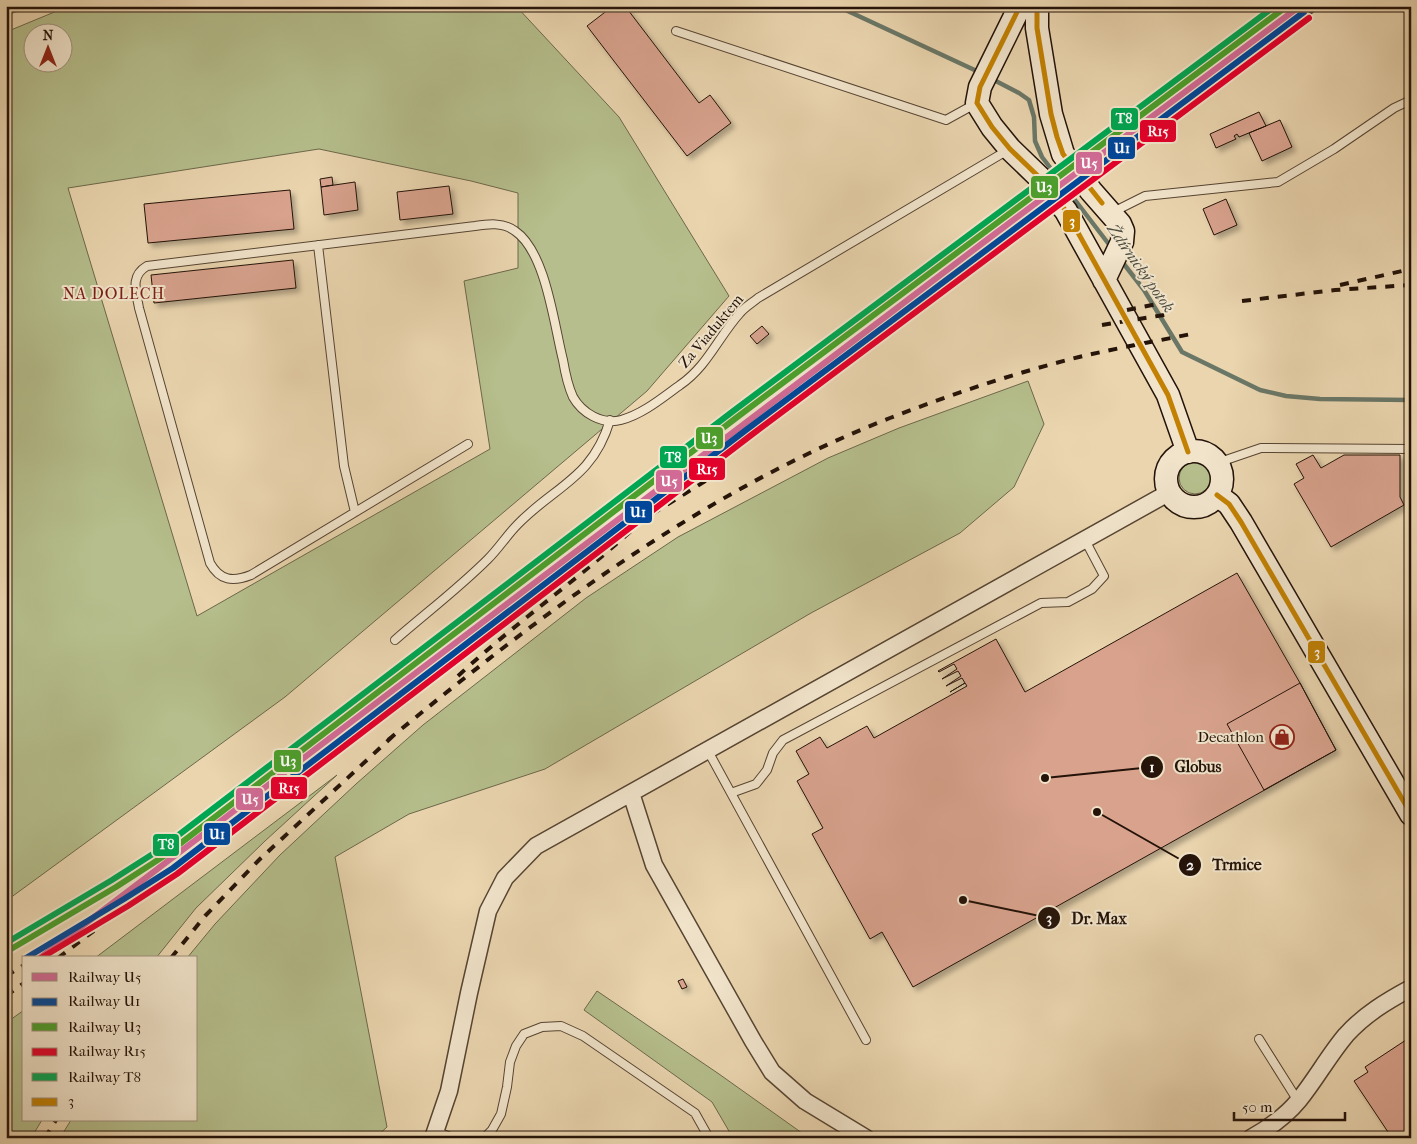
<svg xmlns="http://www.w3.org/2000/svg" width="1417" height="1144" viewBox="0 0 1417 1144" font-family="'IM FELL French Canon',serif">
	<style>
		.green { fill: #b5be8c; stroke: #6c684a; fill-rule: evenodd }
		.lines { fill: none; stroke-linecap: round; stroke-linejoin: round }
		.stream { stroke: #6a7767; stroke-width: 4.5 }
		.building { fill: #d8a28d; stroke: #241309; filter: url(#shadow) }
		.service-casing { stroke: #564432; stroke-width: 10 }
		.minor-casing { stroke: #564432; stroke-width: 19 }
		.secondary-casing { stroke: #241309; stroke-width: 25 }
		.service { stroke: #f1e4cb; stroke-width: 8 }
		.minor { stroke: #f1e4cb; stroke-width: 16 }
		.secondary { stroke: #f1e4cb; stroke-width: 22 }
		.rail { stroke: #241309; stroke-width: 4; stroke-dasharray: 9 9; stroke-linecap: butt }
		.bus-1-casing { stroke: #f1e4cb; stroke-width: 9 }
		.bus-1 { stroke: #c28102; stroke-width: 5 }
		.rail-1-casing { stroke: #f1e4cb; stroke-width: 10 }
		.rail-2-casing { stroke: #f1e4cb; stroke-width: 10 }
		.rail-3-casing { stroke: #f1e4cb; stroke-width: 10 }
		.rail-4-casing { stroke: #f1e4cb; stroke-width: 10 }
		.rail-5-casing { stroke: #f1e4cb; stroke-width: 10 }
		.rail-1 { stroke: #d16b95; stroke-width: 6 }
		.rail-2 { stroke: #00479a; stroke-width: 6 }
		.rail-3 { stroke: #4c9f2c; stroke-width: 6 }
		.rail-4 { stroke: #e4002b; stroke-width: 6 }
		.rail-5 { stroke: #00a651; stroke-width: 6 }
		.labels { text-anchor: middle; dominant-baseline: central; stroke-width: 4; stroke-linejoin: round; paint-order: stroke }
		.street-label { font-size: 15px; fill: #241309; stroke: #f1e4cb }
		.poi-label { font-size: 15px; fill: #241309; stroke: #f1e4cb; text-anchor: end }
		.water-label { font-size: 16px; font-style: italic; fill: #4d4d40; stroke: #f1e4cb }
		.neighbourhood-label { font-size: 16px; letter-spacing: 1px; fill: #7a1f14; stroke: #f1e4cb }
		.leader { fill: none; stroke: #241309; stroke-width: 2 }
		.callout-dot { fill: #241309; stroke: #f1e4cb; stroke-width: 2 }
		.mark-label { font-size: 15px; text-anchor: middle; font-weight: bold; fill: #fff }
		.callout-label { font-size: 16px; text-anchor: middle; font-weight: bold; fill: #241309; stroke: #f1e4cb; stroke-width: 4; stroke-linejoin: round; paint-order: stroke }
		.line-badge { stroke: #f1e4cb; stroke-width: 2 }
		.badge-label { font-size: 14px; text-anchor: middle; font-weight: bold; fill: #fff }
	</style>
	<defs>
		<filter id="shadow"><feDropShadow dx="4" dy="4" stdDeviation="2.5" flood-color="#0004"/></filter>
	</defs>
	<rect width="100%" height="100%" fill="#ead5af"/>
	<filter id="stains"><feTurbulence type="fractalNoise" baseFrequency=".004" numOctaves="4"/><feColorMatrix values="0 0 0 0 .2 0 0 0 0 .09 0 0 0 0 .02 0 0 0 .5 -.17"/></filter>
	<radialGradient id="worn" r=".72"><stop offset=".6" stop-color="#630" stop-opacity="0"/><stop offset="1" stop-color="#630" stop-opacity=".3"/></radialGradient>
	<path class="green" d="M6,6H36L6,15Z
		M69,6H127L161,11L180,6H516L619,117L729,296L647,391L285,697L6,901V32ZM32,32H62V62H32ZM319,149L471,181L518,193V268L464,281L490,449L197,616L68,188Z
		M1028,381L1044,424L1014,487L960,533L811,613L545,769L409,814L335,857L387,1127L375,1138H60L71,1120H196V958H187L215,924L280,855L356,784L423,725L586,598L678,537L828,458L899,428Z
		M1179 478a16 16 0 1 1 32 0a16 16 0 1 1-32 0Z
		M337,775L265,841L196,908L156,958H95Z
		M597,991L719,1074L809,1138H733L712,1102L584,1010Z
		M24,1010V1120H42L31,1138H6V1023Z"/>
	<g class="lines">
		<path class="stream" d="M837,6L981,73
			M992,79L1019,93L1029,100L1034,117L1035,141L1042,157L1111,247
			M1120,259L1144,290L1182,352L1260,390L1286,396L1320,399L1411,400"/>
	</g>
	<path class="building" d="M613,6H625L699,103L710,95L731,123L687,156L587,26Z
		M1259,112L1266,126L1239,137L1237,134L1234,136L1236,139L1216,148L1210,134Z
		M1280,120L1292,147L1262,161L1249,133Z
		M332,177L333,185L321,187L320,179Z
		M355,182L358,210L324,215L321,187Z
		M449,186L453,214L400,220L397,192Z
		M290,190L294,229L148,243L144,204Z
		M1226,199L1237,225L1214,235L1203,209Z
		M293,260L296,288L154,303L151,275Z
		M762,326L769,334L757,344L750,336Z
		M1313,455L1321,468L1344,455H1400V497L1404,505L1331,547L1294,484L1304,478L1296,464Z
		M1237,573L1300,683L1336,750L913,987L882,932L870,939L812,834L823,828L797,781L809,774L796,751L820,737L827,748L867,726L874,738L967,686L965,683L950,692L965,683L962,678L946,686L961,676L958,671L942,679L957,669L954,664L939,672L938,671L996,639L1025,692Z
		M1300,683L1336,750L1264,790L1227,724Z
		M683,979L687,987L682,989L678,981Z
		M1409,1038L1411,1040V1138H1392L1354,1081L1368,1072L1365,1067Z"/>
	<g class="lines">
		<defs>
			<path id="service" d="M1105,7L1106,6
				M676,31L946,120L975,104
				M1113,212L1145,196L1278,182L1334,149L1394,108L1411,100
				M318,245L344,466L355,512
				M468,444L251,575C233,582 220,581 210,563L139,308C136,291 130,276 147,266L475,226C488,224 503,222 515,231C546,252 554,325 563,360C565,372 568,386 573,397C582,413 602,425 621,420C643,414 662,398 680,385C707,367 719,336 740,313C745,307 752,303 758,298L1008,150
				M1217,463L1261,448L1411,449
				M395,640C426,613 459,588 488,559C499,548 507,535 518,524C555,486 593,478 610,420
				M708,751L866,1040
				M731,793L756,784L767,770L773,753L783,740L1041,603L1068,602L1092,589L1104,576L1085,540
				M1259,1039L1298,1101
				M435,1131L453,1138
				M484,1138L492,1130L501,1114L507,1087L510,1062L516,1046L524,1034L542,1027L561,1026L583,1036L695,1113L709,1138"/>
			<path id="minor" d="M631,793L654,865L753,1041L772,1072L805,1101L866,1138
				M433,1138L449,1091L469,993L488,911L505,878L536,846L1170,492
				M1251,1138C1269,1128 1286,1116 1299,1100C1316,1079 1329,1055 1346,1035C1365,1014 1387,1001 1411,988"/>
			<path id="secondary" d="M1020,6L980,87L977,103L992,127L1010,149L1039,177L1066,211L1168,395L1188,452
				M1037,6V28L1051,114L1063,154L1091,191L1120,224L1123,231L1122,242L1104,280
				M1166 479a28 28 0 1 1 56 0a28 28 0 1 1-56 0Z
				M1217,495L1229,504L1241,522L1411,814"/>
		</defs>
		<use href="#service" class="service-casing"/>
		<use href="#minor" class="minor-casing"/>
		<use href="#secondary" class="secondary-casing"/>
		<use href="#service" class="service"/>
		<use href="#minor" class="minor"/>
		<use href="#secondary" class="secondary"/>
		<path class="rail" d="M1340,285L1411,269
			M1242,301L1335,290L1411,285
			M1127,310L1162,303
			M1102,325L1170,314
			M652,514L720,472
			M458,676C514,624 576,581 632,530
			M388,740C542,613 703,491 890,418C952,394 1015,373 1079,357C1117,348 1157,341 1196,333
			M35,958L75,931
			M58,958L332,750L412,692L555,580L809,387L1319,6
			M171,958L205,916L260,859L394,735
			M6,976L24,965
			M6,996L24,983
			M45,1138L56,1120"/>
		<defs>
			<path id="bus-1" d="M1020,6L980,87L977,103L992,127L1010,149L1039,177L1066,211L1168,395L1188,452
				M1037,6V28L1051,114L1057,137L1063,154L1102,203
				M1217,495L1229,504L1241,522L1411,814"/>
		</defs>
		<use href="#bus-1" class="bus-1-casing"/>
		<use href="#bus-1" class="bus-1"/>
		<defs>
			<path id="rail-1" d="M40,958L984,242L1300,6"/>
			<path id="rail-2" d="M26,958L124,899L173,868L746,430L1304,12"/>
			<path id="rail-3" d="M6,952L116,887L164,856L736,418L1287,6"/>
			<path id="rail-4" d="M41,958L128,906L177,874L750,436L1309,18"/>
			<path id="rail-5" d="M6,943L112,880L159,850L732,412L1275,6"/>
		</defs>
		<use href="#rail-1" class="rail-1-casing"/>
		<use href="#rail-2" class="rail-2-casing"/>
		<use href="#rail-3" class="rail-3-casing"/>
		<use href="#rail-4" class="rail-4-casing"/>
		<use href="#rail-5" class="rail-5-casing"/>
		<use href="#rail-1" class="rail-1"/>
		<use href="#rail-2" class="rail-2"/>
		<use href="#rail-3" class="rail-3"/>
		<use href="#rail-4" class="rail-4"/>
		<use href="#rail-5" class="rail-5"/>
	</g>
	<defs>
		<symbol id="shop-ring" viewBox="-11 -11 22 22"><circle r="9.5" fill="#f1e4cb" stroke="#8f2418" stroke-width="1.5"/><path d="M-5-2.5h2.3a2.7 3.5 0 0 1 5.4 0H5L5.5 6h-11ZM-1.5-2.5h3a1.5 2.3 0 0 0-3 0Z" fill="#8f2418"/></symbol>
	</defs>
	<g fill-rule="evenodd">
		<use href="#shop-ring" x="1268" y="723" width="28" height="28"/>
	</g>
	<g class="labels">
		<g class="street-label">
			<text transform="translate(711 331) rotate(-50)">Za Viaduktem</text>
		</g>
		<g class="poi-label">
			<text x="1264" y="737">Decathlon</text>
		</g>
		<g class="water-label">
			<text transform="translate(1141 268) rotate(55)">Ždírnický potok</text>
		</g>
		<g class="neighbourhood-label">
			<text x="114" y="293">NA DOLECH</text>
		</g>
	</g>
	<path class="leader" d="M1045 778L1152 767M1097 812L1190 865M963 900L1049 918"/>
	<g class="callout-dot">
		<circle cx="1045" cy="778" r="5"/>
		<circle cx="1097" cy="812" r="5"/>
		<circle cx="963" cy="900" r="5"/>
		<circle cx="1152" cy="767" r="12"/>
		<circle cx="1190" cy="865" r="12"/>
		<circle cx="1049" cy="918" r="12"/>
	</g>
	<g class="mark-label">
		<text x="1152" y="772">1</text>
		<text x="1190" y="870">2</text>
		<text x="1049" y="923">3</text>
	</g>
	<g class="callout-label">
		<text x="1198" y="772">Globus</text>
		<text x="1237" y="870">Trmice</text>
		<text x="1099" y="924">Dr. Max</text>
	</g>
	<g class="line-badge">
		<rect x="1110" y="107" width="29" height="24" rx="5" fill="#00a651"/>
		<rect x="1139" y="119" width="38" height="24" rx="5" fill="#e4002b"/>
		<rect x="1107" y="136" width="29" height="24" rx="5" fill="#00479a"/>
		<rect x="1075" y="151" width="28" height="24" rx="5" fill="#d16b95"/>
		<rect x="1030" y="175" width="29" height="24" rx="5" fill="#4c9f2c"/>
		<rect x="1062" y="209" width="19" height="24" rx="5" fill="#c28102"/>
		<rect x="695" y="426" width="29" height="24" rx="5" fill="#4c9f2c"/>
		<rect x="659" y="445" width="29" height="24" rx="5" fill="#00a651"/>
		<rect x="688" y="457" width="38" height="24" rx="5" fill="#e4002b"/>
		<rect x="655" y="469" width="28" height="24" rx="5" fill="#d16b95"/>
		<rect x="624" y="500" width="29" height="24" rx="5" fill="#00479a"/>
		<rect x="1307" y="640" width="19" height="24" rx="5" fill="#c28102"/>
		<rect x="273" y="749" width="29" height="24" rx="5" fill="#4c9f2c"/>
		<rect x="270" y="776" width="38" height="24" rx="5" fill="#e4002b"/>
		<rect x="235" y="787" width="29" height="24" rx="5" fill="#d16b95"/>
		<rect x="203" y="822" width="28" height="24" rx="5" fill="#00479a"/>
		<rect x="152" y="833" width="28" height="24" rx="5" fill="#00a651"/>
	</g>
	<g class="badge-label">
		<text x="1124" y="123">T8</text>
		<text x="1158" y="136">R15</text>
		<text x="1122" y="153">U1</text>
		<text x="1089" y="168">U5</text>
		<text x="1044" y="192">U3</text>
		<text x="1072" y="226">3</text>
		<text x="709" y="443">U3</text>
		<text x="673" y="462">T8</text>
		<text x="707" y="474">R15</text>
		<text x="669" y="486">U5</text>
		<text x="638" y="517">U1</text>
		<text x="1317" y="657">3</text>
		<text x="288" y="766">U3</text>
		<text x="289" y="793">R15</text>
		<text x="250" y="804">U5</text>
		<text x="217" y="839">U1</text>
		<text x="166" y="849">T8</text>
	</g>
	<rect width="1417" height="1144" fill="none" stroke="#ead5af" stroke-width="25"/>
	<rect x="8" y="8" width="1402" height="1129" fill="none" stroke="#241309" stroke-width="2.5"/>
	<rect x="12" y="12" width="1392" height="1119" fill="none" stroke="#241309"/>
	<rect x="22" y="956" width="175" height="165" fill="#f1e4cb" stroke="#9f907d"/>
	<rect x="32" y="973" width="25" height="8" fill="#d16b95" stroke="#9f907d"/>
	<text x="68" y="982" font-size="15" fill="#241309">Railway U5</text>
	<rect x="32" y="998" width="25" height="8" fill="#00479a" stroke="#9f907d"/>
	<text x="68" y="1006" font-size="15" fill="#241309">Railway U1</text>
	<rect x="32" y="1023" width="25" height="8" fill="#4c9f2c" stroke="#9f907d"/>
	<text x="68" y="1032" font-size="15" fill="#241309">Railway U3</text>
	<rect x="32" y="1048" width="25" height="8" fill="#e4002b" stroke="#9f907d"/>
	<text x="68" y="1056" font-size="15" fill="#241309">Railway R15</text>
	<rect x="32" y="1073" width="25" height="8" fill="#00a651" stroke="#9f907d"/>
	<text x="68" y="1082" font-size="15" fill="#241309">Railway T8</text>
	<rect x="32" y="1098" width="25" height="8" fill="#c28102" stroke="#9f907d"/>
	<text x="68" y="1106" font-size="15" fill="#241309">3</text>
	<g transform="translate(48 48)"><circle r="24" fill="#f1e4cb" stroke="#9f907d"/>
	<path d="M0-4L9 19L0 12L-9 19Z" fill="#8f2418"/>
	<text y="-8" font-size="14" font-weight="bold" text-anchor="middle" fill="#241309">N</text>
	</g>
	<path d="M1234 1112v8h111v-8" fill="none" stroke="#241309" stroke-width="2.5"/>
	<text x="1242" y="1112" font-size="15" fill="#241309" stroke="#f1e4cb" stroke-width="4" paint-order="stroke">50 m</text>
	<rect width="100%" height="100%" filter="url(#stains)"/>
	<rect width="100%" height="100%" fill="url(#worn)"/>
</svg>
